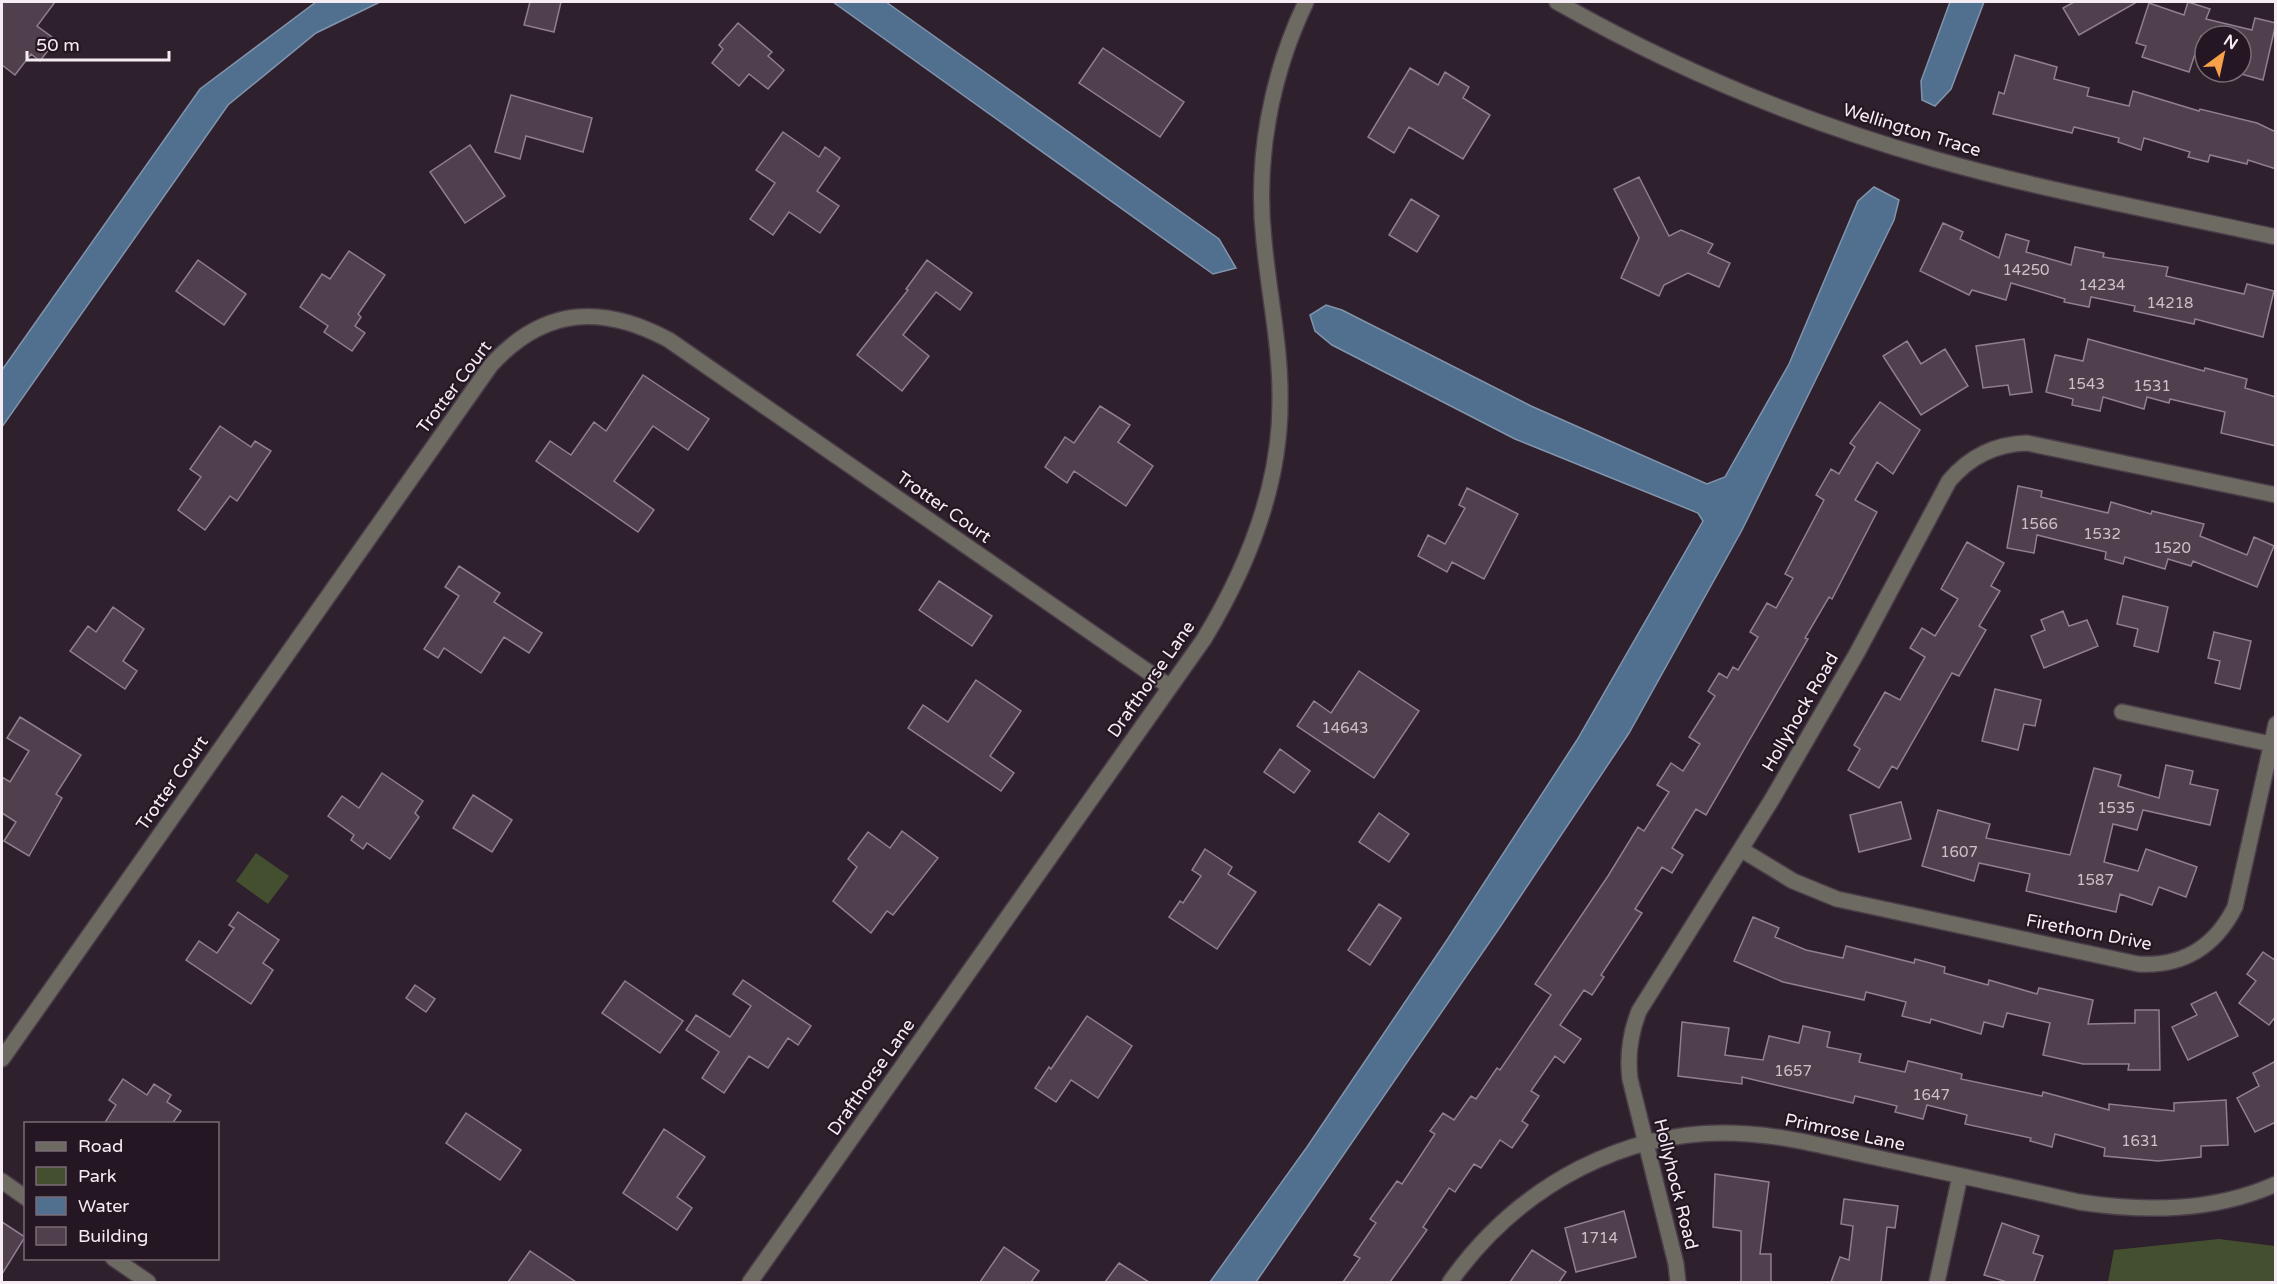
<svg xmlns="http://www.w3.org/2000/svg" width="2277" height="1284" viewBox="0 0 2277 1284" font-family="'Varela Round',sans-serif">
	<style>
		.green { fill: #444f30 }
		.water { fill: #516f8f; stroke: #8294ad; stroke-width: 1.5 }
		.building { fill: #50404e; stroke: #907f8e; stroke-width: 1.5 }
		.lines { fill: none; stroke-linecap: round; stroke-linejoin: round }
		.minor-casing { stroke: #4a3d49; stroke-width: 18 }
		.minor { stroke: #6d6a62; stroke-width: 15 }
		.labels { text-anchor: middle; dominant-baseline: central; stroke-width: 4.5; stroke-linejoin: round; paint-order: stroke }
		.number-label { font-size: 15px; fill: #ccc1ca }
		.street-label { font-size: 18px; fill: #f5ecf4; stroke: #241723 }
	</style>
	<rect width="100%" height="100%" fill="#2e202d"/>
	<path class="green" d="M256,853L289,876L268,904L236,881Z
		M2219,1239L2275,1246V1282H2108L2114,1250Z"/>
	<path class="water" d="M316,2H380L316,33L228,105L2,427V370L200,89Z
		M833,2H886L1219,239L1236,268L1213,274Z
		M1950,2H1984L1951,89L1935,106L1922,100L1921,81Z
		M1874,187L1899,200L1894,220L1742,530L1629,733L1500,927L1256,1282H1210L1307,1147L1447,940L1577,740L1703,521L1698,513L1515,439L1332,345L1315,331L1310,315L1326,305L1342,310L1531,406L1707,484L1725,477L1789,364L1858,201Z"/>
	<path class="building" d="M2,2H55L37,26L56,40L40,61L31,54L15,75L2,65Z
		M530,2H561L554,32L524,25Z
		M2074,2H2137L2079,35L2063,8Z
		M2188,2L2210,9L2206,19L2252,30L2255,18L2276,23L2263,80L2241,74V36H2201L2189,72L2142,57L2146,46L2136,43L2149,3L2184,15Z
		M738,23L772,52L768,56L784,70L768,89L749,74L739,86L712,63L723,49L719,45Z
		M1103,48L1184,102L1160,137L1079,83Z
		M2015,55L2057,67L2054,79L2089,88L2087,96L2129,106L2133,91L2199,111L2200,109L2257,123L2276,132V169L2248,160L2247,164L2210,155L2208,162L2188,157L2190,152L2144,138L2141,150L2118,142L2119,138L2074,127L2072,133L1993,114L1999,92L2004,94Z
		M1410,68L1438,85L1445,72L1469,87L1463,98L1490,115L1463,159L1409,127L1394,153L1368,137Z
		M511,95L592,118L583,152L526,136L520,159L495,152Z
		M783,132L819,157L825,147L840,158L817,191L839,206L820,233L789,212L773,235L750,219L775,183L756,170Z
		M470,145L505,196L465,223L430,172Z
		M1639,177L1669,236L1681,230L1713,244L1708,253L1730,263L1719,287L1688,273L1664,285L1659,296L1621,278L1639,238L1614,189Z
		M1411,199L1439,216L1417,252L1389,235Z
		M1943,223L1963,232L1960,239L1999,258L2006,234L2029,241L2026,252L2071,265L2075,247L2104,253L2103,257L2168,267L2166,276L2244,294L2247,284L2274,291L2263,337L2195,319L2194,324L2134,311L2135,306L2091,297L2089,307L2064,302L2065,299L2011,283L2006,300L1972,290L1969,295L1920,271Z
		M349,251L385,275L358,314L361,317L355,326L365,333L352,351L324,332L328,326L300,307L322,274L330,279Z
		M198,260L246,294L224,325L176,291Z
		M927,260L972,293L960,310L936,292L903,335L929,356L902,391L857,355L908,290L906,289Z
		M2024,339L2032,392L2010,395L2008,385L1983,388L1976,346Z
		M2088,339L2204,371L2205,368L2247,379L2245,388L2276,397V446L2221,433L2225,412L2170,399L2169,403L2147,397L2144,409L2103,397L2100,411L2072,405L2073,399L2046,392L2055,355L2083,361Z
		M1907,341L1921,364L1945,349L1968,386L1921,415L1883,356Z
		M643,375L709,419L688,450L653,426L614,481L654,510L638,532L536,461L550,441L571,455L594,422L606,431Z
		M1880,402L1920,430L1893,474L1877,462L1855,500L1877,512L1832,599L1829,597L1805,638L1808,639L1706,815L1696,809L1672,848L1683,855L1672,873L1662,867L1635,909L1642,913L1601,975L1604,977L1592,995L1584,990L1560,1025L1581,1039L1564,1063L1555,1056L1531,1091L1539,1096L1522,1121L1528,1125L1512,1148L1500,1140L1481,1168L1474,1164L1455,1192L1449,1188L1423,1227L1427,1230L1390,1282H1343L1360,1258L1354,1255L1376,1223L1370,1219L1397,1181L1402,1184L1435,1134L1430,1131L1443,1113L1454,1120L1471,1096L1476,1099L1497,1068L1500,1070L1551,995L1535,984L1608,876L1638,827L1644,831L1669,792L1657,785L1671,763L1683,771L1700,744L1689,737L1715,696L1708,691L1719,673L1727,678L1733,667L1738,670L1758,637L1750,632L1767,603L1776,608L1793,578L1785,574L1824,500L1816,495L1831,469L1839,474L1855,447L1850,443Z
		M1100,406L1130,425L1118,442L1153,466L1126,506L1074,471L1067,483L1045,467L1065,437L1074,443Z
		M220,426L251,447L255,441L271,451L237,501L230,496L205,530L178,510L201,477L190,469Z
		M2018,486L2042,491L2041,497L2108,513L2111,502L2151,514L2152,511L2204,524L2200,536L2247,555L2254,537L2274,546L2257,587L2193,561L2191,566L2168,559L2165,569L2125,557L2123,564L2105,559L2106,552L2037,535L2034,553L2007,548Z
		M1467,488L1518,514L1484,579L1452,562L1447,572L1418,556L1428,535L1445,544L1465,508L1459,505Z
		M1967,542L2004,563L1991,586L2000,591L1979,626L1986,630L1959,676L1952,673L1897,769L1892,766L1879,788L1848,770L1860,749L1854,745L1885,692L1900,700L1925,657L1910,648L1922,628L1935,636L1958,599L1941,589Z
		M459,566L500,593L494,602L542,633L529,653L504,637L481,673L444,648L438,658L424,649L459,596L445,587Z
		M939,581L992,616L972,646L919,610Z
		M2123,596L2168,607L2158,652L2134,646L2138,629L2117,624Z
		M113,607L144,629L123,661L137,671L125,689L70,651L88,626L96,632Z
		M2063,611L2069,626L2087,620L2098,646L2044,668L2031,636L2045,630L2041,620Z
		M2214,632L2251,641L2240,689L2215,683L2220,661L2208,658Z
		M1359,671L1419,711L1374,778L1297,726L1314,701L1331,713Z
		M976,680L1021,711L990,756L1014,773L1001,791L908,728L923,705L948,722Z
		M1995,689L2041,700L2035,726L2024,724L2018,750L1982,741Z
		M20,717L81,755L56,794L62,798L29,856L4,841L16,822L2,813V777L10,782L29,751L7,738Z
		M1280,749L1310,771L1294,793L1264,772Z
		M2166,765L2193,771L2190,784L2218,790L2210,825L2143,810L2137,830L2113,824L2104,862L2138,871L2146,849L2197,867L2186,897L2159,887L2152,905L2120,894L2116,912L2026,891L2030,874L1979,863L1974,881L1922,866L1938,810L1990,824L1986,838L2070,855L2094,768L2121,775L2118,786L2159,798Z
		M382,773L423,801L415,813L419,817L390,859L367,843L363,849L351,840L354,835L328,816L342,796L359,808Z
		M473,795L512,820L492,852L453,828Z
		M1901,802L1911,839L1859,852L1850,815Z
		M1379,813L1409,834L1389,862L1359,842Z
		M902,831L938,858L893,915L887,911L871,933L833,901L857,867L848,859L868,832L890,848Z
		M1205,849L1232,867L1228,874L1256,892L1217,949L1169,917L1180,901L1183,903L1201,876L1192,870Z
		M1379,904L1401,918L1370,965L1348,950Z
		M238,912L279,940L263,963L273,970L251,1004L186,960L199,941L217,953L234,928L229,925Z
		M1753,917L1779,928L1775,937L1806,950L1843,958L1846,946L1914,963L1915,959L1945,967L1944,973L1988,985L1989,980L2037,994L2039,988L2093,1000L2088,1024L2135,1023V1010H2159L2160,1070H2128L2129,1064H2083L2043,1055L2050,1023L2007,1013L2003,1027L1984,1022L1981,1034L1931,1019L1930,1023L1902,1016L1906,1002L1866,992L1864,1000L1783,982L1734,961Z
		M2263,952L2276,961V1016L2269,1025L2239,1003L2256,981L2247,974Z
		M743,980L811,1026L798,1045L788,1038L768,1068L749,1056L724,1093L702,1078L719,1052L686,1030L696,1015L730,1037L751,1006L733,994Z
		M625,981L683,1021L660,1053L602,1013Z
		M415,985L435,999L426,1012L406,998Z
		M2216,992L2238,1036L2188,1060L2172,1027L2197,1015L2191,1004Z
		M1087,1016L1132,1046L1098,1098L1071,1080L1056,1102L1035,1088L1049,1067L1051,1069Z
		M1682,1022L1729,1028L1725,1055L1763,1060L1769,1036L1799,1043L1803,1026L1830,1032L1827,1047L1861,1054L1859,1062L1905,1072L1908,1061L1962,1074L1961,1079L2042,1096L2043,1092L2109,1110V1104L2174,1111V1103L2226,1100L2228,1145L2201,1146V1157L2158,1161L2104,1156L2105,1148L2055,1134L2052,1147L2030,1141L2031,1138L1965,1124L1967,1115L1927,1105L1923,1119L1895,1112L1897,1106L1855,1096L1853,1103L1742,1077V1084L1678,1076Z
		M2276,1061V1122L2255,1132L2237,1098L2259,1086L2253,1073Z
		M123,1079L147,1095L154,1084L171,1095L167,1102L181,1111L172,1124H104L116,1105L109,1100Z
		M466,1113L521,1150L500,1180L446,1143Z
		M664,1129L705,1157L677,1197L692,1208L677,1230L623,1193Z
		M1715,1174L1769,1182L1760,1254H1771V1282H1741V1231L1713,1227Z
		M1844,1199L1898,1206L1895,1228L1887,1227L1881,1282H1831L1840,1257L1849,1260L1853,1226L1841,1224Z
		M1624,1211L1636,1257L1576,1272L1565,1228Z
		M2,1222L25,1237L2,1274Z
		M2002,1223L2039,1236L2033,1253L2043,1256L2034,1282H2007L1984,1275Z
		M1004,1247L1039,1271L1031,1282H980Z
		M1532,1250L1566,1272L1559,1282H1510Z
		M530,1251L576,1282H508Z
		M1119,1263L1149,1282H1105Z"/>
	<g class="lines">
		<defs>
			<path id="minor" d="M1557,2C1675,69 1803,122 1934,159C2046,191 2162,212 2276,237
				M2122,712L2271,744
				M1742,850L1793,881L1837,899L2138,964C2182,967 2215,947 2235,907L2276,724
				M2,1059L491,365C544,307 602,304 669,340L1170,687
				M2,1181L26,1198
				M113,1258L148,1282
				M750,1282L1204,639C1247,568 1280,487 1280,403C1281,347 1269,296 1264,241C1255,159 1271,75 1306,2
				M1450,1282C1518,1186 1629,1124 1749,1134C1794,1137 1839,1150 1883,1159C1948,1173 2014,1187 2079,1202C2145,1212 2213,1212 2276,1184
				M1678,1282L1676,1264L1630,1079C1627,1055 1630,1034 1639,1011L1771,801L1857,653L1949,481C1970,456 1995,444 2027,443L2276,495
				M1937,1282L1960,1176"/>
		</defs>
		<use href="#minor" class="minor-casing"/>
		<use href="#minor" class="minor"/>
	</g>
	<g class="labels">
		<g class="number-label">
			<text x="2026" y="270">14250</text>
			<text x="2102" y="285">14234</text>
			<text x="2170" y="303">14218</text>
			<text x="2086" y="384">1543</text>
			<text x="2152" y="386">1531</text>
			<text x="2039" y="524">1566</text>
			<text x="2102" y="534">1532</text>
			<text x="2172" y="548">1520</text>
			<text x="1345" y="728">14643</text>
			<text x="2116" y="808">1535</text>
			<text x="1959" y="852">1607</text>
			<text x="2095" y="880">1587</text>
			<text x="1793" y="1071">1657</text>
			<text x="1931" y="1095">1647</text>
			<text x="2140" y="1141">1631</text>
			<text x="1599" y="1238">1714</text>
		</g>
		<g class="street-label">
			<text transform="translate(1912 130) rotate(17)">Wellington Trace</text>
			<text transform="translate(454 387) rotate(-53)">Trotter Court</text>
			<text transform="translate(944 507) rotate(35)">Trotter Court</text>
			<text transform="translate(1151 679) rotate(-55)">Drafthorse Lane</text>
			<text transform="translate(1800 712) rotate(-60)">Hollyhock Road</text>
			<text transform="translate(172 783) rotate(-55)">Trotter Court</text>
			<text transform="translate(2089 932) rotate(11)">Firethorn Drive</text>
			<text transform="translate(871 1077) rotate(-55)">Drafthorse Lane</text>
			<text transform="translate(1845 1132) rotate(12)">Primrose Lane</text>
			<text transform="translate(1676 1184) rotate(76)">Hollyhock Road</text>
		</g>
	</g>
	<rect width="2277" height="1284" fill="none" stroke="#f5ecf4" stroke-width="6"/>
	<rect x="24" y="1122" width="195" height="138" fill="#241723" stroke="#786c77" stroke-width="1.5"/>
	<rect x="36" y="1142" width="30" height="9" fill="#6d6a62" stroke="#786c77" stroke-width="1.5"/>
	<text x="78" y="1152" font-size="18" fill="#f5ecf4">Road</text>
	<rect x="36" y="1167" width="30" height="18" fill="#444f30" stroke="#786c77" stroke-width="1.5"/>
	<text x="78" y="1182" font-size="18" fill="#f5ecf4">Park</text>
	<rect x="36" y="1197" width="30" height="18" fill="#516f8f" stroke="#786c77" stroke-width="1.5"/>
	<text x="78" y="1212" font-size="18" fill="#f5ecf4">Water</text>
	<rect x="36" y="1227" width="30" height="18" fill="#50404e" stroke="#786c77" stroke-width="1.5"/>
	<text x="78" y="1242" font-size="18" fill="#f5ecf4">Building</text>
	<g transform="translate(2223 54) rotate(33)"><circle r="28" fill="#241723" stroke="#786c77" stroke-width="1.5"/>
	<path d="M0-4.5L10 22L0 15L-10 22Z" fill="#f8a14a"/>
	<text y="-9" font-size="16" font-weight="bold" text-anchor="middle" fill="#f5ecf4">N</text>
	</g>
	<path d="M27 51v9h142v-9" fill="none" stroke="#f5ecf4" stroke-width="3"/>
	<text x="36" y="51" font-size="18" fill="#f5ecf4" stroke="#241723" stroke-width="4.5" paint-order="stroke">50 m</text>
</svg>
